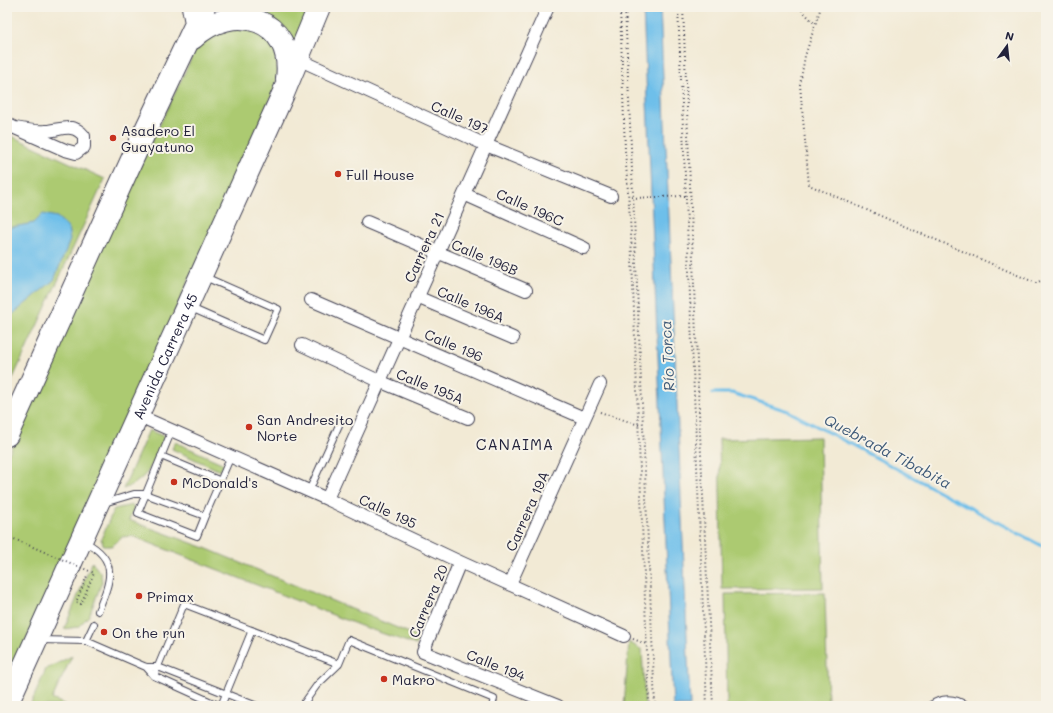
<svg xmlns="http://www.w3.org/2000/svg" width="1053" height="713" viewBox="0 0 1053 713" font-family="Mali,sans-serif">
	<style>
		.green { fill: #acca71; stroke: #677656 }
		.water { fill: #6ebfea; stroke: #487092 }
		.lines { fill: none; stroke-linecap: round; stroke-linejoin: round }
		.stream { stroke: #6ebfea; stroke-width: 3 }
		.lane-casing { stroke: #414052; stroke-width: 8 }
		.street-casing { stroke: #414052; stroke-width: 14 }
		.highway-casing { stroke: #414052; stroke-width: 24 }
		.path { stroke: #414052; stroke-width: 2; stroke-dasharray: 1 3; stroke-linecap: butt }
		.lane { stroke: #fff; stroke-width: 6 }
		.street { stroke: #fff; stroke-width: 12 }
		.highway { stroke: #fff; stroke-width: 22 }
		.path-bridge { stroke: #414052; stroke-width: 2; stroke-dasharray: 1 3; stroke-linecap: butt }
		.poi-dot { fill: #c8321e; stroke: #f7f3e8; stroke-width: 1.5 }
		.labels { text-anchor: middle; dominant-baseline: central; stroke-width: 4; stroke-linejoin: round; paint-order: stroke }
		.street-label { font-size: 14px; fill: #22223b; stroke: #f7f3e8 }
		.poi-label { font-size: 14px; fill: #22223b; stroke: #f7f3e8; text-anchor: start }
		.water-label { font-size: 15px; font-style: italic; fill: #3d5978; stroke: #f7f3e8 }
		.neighbourhood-label { font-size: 15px; letter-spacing: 1px; fill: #22223b; stroke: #f7f3e8 }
	</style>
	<rect width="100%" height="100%" fill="#f7f3e8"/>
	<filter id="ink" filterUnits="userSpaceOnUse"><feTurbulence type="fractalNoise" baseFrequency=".025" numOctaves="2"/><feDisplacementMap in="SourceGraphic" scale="8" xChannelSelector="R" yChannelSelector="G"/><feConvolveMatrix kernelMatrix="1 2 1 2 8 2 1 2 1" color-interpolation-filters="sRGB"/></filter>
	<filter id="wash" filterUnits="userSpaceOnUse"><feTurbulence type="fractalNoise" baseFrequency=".012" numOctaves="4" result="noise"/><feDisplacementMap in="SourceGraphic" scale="16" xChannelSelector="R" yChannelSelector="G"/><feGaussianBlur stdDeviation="0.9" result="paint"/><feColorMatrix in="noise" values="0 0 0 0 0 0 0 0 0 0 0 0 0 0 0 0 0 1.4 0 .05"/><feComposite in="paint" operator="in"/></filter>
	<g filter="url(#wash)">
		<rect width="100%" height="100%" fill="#f2ead5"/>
		<path class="green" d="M253,7H310L292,52C281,27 279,19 253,7Z
			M239,20L274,42L278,72L274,91L7,683V458L61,333L201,38Z
			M7,134L105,179L7,391Z
			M149,430L165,437C153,462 151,478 123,489Z
			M820,437L823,588L722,589L719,439Z
			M175,442L224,464L220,471L172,449Z
			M132,505L134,508L129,520L205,548L419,637L416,645L361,626L132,536L122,537L112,546H104L101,539L114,509Z
			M92,562L101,574L102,582L89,616L78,627L64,629Z
			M825,593L828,706H727L725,594Z
			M629,642L642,650L645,706H624Z
			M72,656L52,699L68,706H30L46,669Z"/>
		<path class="water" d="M643,7H660L690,706H673Z
			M43,214L57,217L68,227L70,240L54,280L7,319V228L34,223Z"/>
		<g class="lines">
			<path class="stream" d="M713,393H732L788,411L1046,548"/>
		</g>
	</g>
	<g filter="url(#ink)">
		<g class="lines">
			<defs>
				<path id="lane" d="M191,308L264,340L278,309L205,277
					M172,430L138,513L197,536L205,516
					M161,456L221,481
					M309,491L339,425
					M104,503L134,494H145L205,516L231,456
					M85,542C120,560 110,582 98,611
					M40,640L86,641L146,667H158L257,706
					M86,641L94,624
					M146,667L154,676L220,706
					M154,676L184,604L339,664
					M221,706L252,630
					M302,706L317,685L339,664L349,640L494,699L492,706
					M929,706C942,697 954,697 967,706"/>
				<path id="street" d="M188,7L192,29
					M298,59L486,145L611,196
					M7,124L15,128L65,150L76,153L84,147V136C73,122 61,130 46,131C36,132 25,130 15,128
					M464,194L584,248
					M367,222L526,290
					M417,297L513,338
					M311,300L584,418
					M302,345L379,381L468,418
					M137,415L327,499L460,562L624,636
					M327,499L548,7
					M460,562L423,652L558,706
					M510,584L600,384"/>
				<g id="highway">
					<path d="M193,38C233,0 295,18 287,79"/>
					<path d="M7,435L140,142L204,7"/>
					<path id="s1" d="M7,704L283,94L319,7"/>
				</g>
			</defs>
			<use href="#lane" class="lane-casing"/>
			<use href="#street" class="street-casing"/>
			<use href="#highway" class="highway-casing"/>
			<path class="path" d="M620,7L625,150L631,233L649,706
				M625,7L655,706
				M678,7L707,706
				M683,7L699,412L713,706
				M799,7L815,24
				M821,7L805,56L800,85L809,185L1036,283L1046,278
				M632,198L686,196
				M600,412L639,425
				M633,639L646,644"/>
			<use href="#lane" class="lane"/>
			<use href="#street" class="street"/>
			<use href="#highway" class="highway"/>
			<path class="path-bridge" d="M7,536L94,573L81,604L76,602L87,576"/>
		</g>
	</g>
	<g class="poi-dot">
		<circle cx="113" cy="138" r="4"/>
		<circle cx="338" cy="174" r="4"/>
		<circle cx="249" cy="427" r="4"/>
		<circle cx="174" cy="482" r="4"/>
		<circle cx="139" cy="596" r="4"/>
		<circle cx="104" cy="632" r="4"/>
		<circle cx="384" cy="679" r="4"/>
	</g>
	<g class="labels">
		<g class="street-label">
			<text transform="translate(460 117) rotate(24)">Calle 197</text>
			<text transform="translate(530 207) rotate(24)">Calle 196C</text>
			<text transform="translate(424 247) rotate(-65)">Carrera 21</text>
			<text transform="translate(485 257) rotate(23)">Calle 196B</text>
			<text transform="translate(471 304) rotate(23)">Calle 196A</text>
			<text transform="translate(454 345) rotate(23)">Calle 196</text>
			<text stroke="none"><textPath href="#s1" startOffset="382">Avenida Carrera 45</textPath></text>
			<text transform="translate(430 386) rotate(22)">Calle 195A</text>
			<text transform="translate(388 511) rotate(25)">Calle 195</text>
			<text transform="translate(527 511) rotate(-66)">Carrera 19A</text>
			<text transform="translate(428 601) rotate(-67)">Carrera 20</text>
			<text transform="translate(496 665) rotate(22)">Calle 194</text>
		</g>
		<g class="poi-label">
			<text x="121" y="130">Asadero El<tspan x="121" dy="16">Guayatuno</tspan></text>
			<text x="346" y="174">Full House</text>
			<text x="257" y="419">San Andresito<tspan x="257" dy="16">Norte</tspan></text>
			<text x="182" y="482">McDonald's</text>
			<text x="147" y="596">Primax</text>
			<text x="112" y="632">On the run</text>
			<text x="392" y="679">Makro</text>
		</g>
		<g class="water-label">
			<text transform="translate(667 356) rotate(-93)">Río Torca</text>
			<text transform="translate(888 451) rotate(28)">Quebrada Tibabita</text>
		</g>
		<g class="neighbourhood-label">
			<text x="515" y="444">CANAIMA</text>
		</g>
	</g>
	<rect width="1053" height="713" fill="none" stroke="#f7f3e8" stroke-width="24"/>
	<g transform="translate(1007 46) rotate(15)" stroke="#f7f3e8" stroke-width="3" paint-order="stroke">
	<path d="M0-3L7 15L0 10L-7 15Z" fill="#22223b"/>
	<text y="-6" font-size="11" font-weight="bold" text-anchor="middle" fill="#22223b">N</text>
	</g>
</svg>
